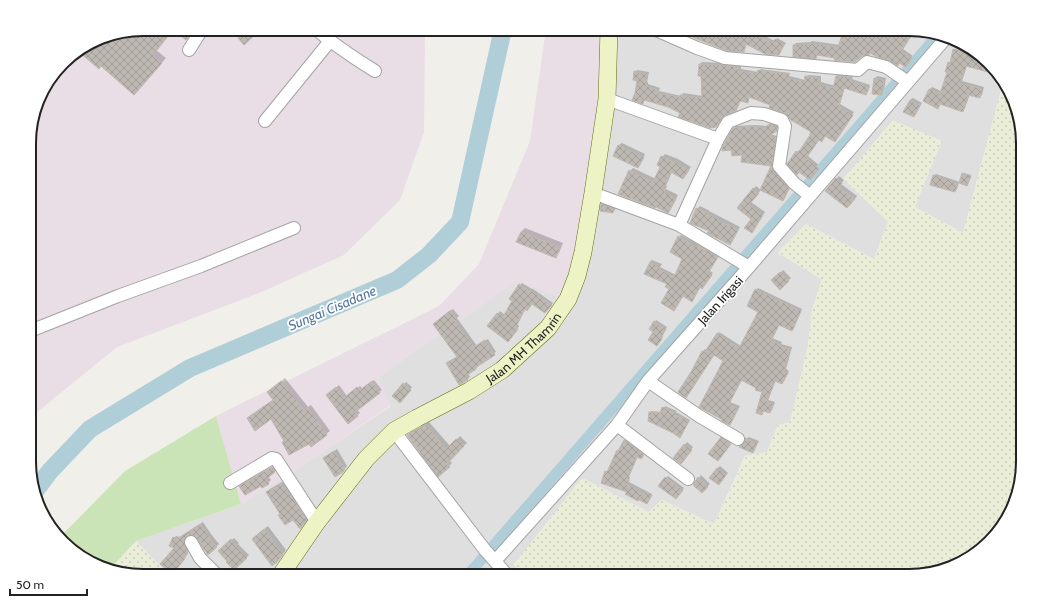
<svg xmlns="http://www.w3.org/2000/svg" width="1052" height="605" viewBox="0 0 1052 605" font-family="Cabin,sans-serif">
	<style>
		.residential { fill: #e0dfdf }
		.industrial { fill: #e9dde6 }
		.farmland { fill: url(#farmland-dots) }
		.grass { fill: #cbe4b7 }
		.shadow { fill: #0003 }
		.lines { fill: none; stroke-linecap: round; stroke-linejoin: round }
		.canal { stroke: #b0ced8; stroke-width: 11 }
		.river { stroke: #b0ced8; stroke-width: 18 }
		.building { fill: url(#building-cross-hatch); stroke: #c1b7ae }
		.street-casing { stroke: #a3a3a3; stroke-width: 14 }
		.secondary-casing { stroke: #606e14; stroke-width: 18 }
		.street { stroke: #fff; stroke-width: 12 }
		.secondary { stroke: #eef3c6; stroke-width: 17 }
		.labels { text-anchor: middle; dominant-baseline: central; stroke-width: 3.5; stroke-linejoin: round; paint-order: stroke }
		.street-label { font-size: 13px; fill: #222; stroke: #fff }
		.water-label { font-size: 14px; font-style: italic; fill: #56789f; stroke: #fff }
		.rim { fill: none; stroke: #222; stroke-width: 2 }
	</style>
	<defs>
		<pattern id="farmland-dots" width="8" height="8" patternUnits="userSpaceOnUse"><rect width="8" height="8" fill="#eaedd8"/><path d="M2 2h.1M6 6h.1" fill="none" stroke="#c8cbb9" stroke-width="1.8" stroke-linecap="round"/></pattern>
		<pattern id="building-cross-hatch" width="8" height="8" patternUnits="userSpaceOnUse"><rect width="8" height="8" fill="#beb8b3"/><path d="M0 0l8 8M0 8l8-8" fill="none" stroke="#a39e9a"/></pattern>
	</defs>
	<rect width="100%" height="100%" fill="#f1efea"/>
	<path class="residential" d="M605,29H910L966,44L1004,79L963,233L915,207L888,222L874,259L806,224L778,253L822,279L812,310L808,346L790,422L778,425L767,452L745,456L714,524L662,500L649,512L582,478L514,565L524,576H298L293,570L289,576H170L136,541L241,504L321,453L391,406L378,377L518,280Z"/>
	<path class="industrial" d="M143,29H425L424,132L400,200L344,255L259,293L117,347L30,418V128L41,92L68,57L99,38Z
		M546,29H605L587,214L559,297L517,281L378,377L391,405L321,453L241,504L216,416L439,306L479,264L530,141Z"/>
	<path class="farmland" d="M1004,79L1023,135V470L1008,519L972,557L917,576H524L514,564L582,478L649,512L661,500L714,524L746,456L767,452L778,425L790,422L808,346L812,310L822,280L778,252L806,224L874,259L888,222L843,179L893,120L942,141L915,207L963,233Z
		M136,541L170,576H142L111,568Z"/>
	<path class="grass" d="M216,416L241,504L136,541L111,568L86,561L60,537L125,471Z"/>
	<path class="shadow" d="M143,29H194L186,39L173,29L156,50L166,58L139,89L101,65L99,67L79,50L99,38Z
		M249,29H256L258,31L244,43Z
		M696,29H750L775,41L777,38L786,43L780,52L747,43L745,49L743,51Z
		M842,29H877L892,37L896,29L913,30L914,31L903,49L913,56L908,64L900,63L898,65L870,51L836,57L818,54L816,58L794,45L796,43L811,42L812,41L840,45L844,33L841,31Z
		M958,42L966,44L967,66L962,81L984,87L982,95L979,97L970,94L965,108L963,111L941,103L938,108L924,101L930,89L932,87L941,91L948,72L949,63L951,61L954,50L957,47L958,48Z
		M702,62L724,63L741,65V69L758,72L761,69L790,73L789,76L805,80L806,77L808,75L821,76V82L835,86L837,76L839,74L853,75L852,79L870,85L868,92L866,94L845,87L840,104L854,112L836,139L826,135L822,140L819,139L808,156L820,166L812,177L788,164L797,152L799,150L801,151L812,132L785,112L772,105L750,97L749,100L747,102L741,100L737,108L735,110L723,116L716,126L668,106L645,99L642,103L636,93L638,80L635,72L637,70L649,72L647,82H648V84L660,88L659,91L681,96L683,93L703,96L700,64Z
		M877,76L886,78L884,91L882,94L875,79Z
		M913,98L922,103L916,114L913,116L905,111L910,100Z
		M772,122L778,124V128L770,134L777,136L773,165L790,186L785,198L783,200L761,190L772,165L743,154L734,129L736,126L755,125L766,126Z
		M622,143L645,154L640,165L638,167L614,156L619,145Z
		M665,154L678,159L691,167L683,178L672,172L666,186H667L666,189L678,195L671,209L668,212L656,206L630,171L633,168L656,179L662,166V157Z
		M964,173L971,175L968,184L967,185L959,182L957,189L955,191L934,175L936,174L960,182Z
		M839,176L844,180L841,184L857,196L850,205L827,190Z
		M756,186L761,190L751,202L765,212L754,229L752,218L739,208Z
		M605,202L616,206L615,210L612,212L602,205Z
		M700,206L710,211H709L740,227L732,242L730,244L710,231L697,209Z
		M525,228L563,243L559,253L555,257L518,242L521,232Z
		M681,235L700,245L701,244L719,255L709,270L713,273L704,286H701L694,298L692,300L683,296L674,310L669,283L650,262L652,260L662,264L660,267L676,275L683,258L679,237Z
		M783,270L791,278L780,288L773,280Z
		M522,283L532,289H533L553,303L547,310L532,303L525,309L517,324L519,326L510,339L489,326L500,311L505,315L513,301L510,299Z
		M758,288L802,309L794,328L792,330L779,325L772,338L782,342L781,344L792,347L786,369L789,371L784,381L782,383L776,380L768,400L775,402L772,410L770,412L764,411L762,414L764,392L742,380L730,402L740,406L732,421L730,424L725,361L714,354L692,373L703,351L705,349L707,350L719,332L741,346L759,311L756,290Z
		M453,309L459,316L457,318L477,346L488,339L496,352L477,365L478,366L476,369L468,373L470,377L467,379L450,361L458,356L436,322Z
		M656,320L667,327L662,336L663,337L659,343L654,332L655,322Z
		M285,378L308,407L311,405L330,431L311,446L309,443L285,441L272,389Z
		M374,380L382,390L357,409L360,413L348,422L330,393L339,385L347,396L360,386L363,389Z
		M406,382L412,387L403,399L404,384Z
		M665,406L677,411L676,412L690,420L681,435L650,412L652,411L662,412Z
		M429,422L450,446L460,436L467,443L449,460L452,463L449,466L408,435L411,432Z
		M724,436L732,441L720,457L721,438Z
		M749,437L759,441L755,449L753,452L746,439Z
		M627,438L645,452L643,456H638L629,477H630L629,482L652,494L647,503L639,499L638,500L606,472L608,470L618,451L620,449Z
		M687,442L693,447L683,460L685,445Z
		M337,449L347,466L342,471L325,458Z
		M275,465L277,469L268,476L271,480L268,483L262,486L261,484H243Z
		M720,466L728,473L721,481L717,469Z
		M701,475L710,484L702,492L699,478Z
		M668,476L684,488L678,496L666,478Z
		M284,481L309,516L303,525L293,518L267,492L270,489Z
		M203,522L211,534L219,544L208,554L196,535L192,534L186,535V539L190,549L186,556L172,572L176,548L174,538L176,536L180,537Z
		M268,526L286,550L277,561L257,535Z
		M234,538L239,543L238,544L249,555L234,569L219,551Z
		M243,568L253,576H238L237,575Z"/>
	<g class="lines">
		<path class="canal" d="M467,576L937,36"/>
		<path class="river" d="M35,491L50,471L90,429L190,368L397,280L429,255L460,222L503,29"/>
	</g>
	<path class="building" d="M143,29H193L186,40L173,30L153,55L162,63L134,95L101,66L99,69L78,51L99,38Z
		M247,29H251L256,34L244,45L238,38Z
		M695,29H712L728,36L730,29H746L773,43L775,39L784,45L779,55L765,54L746,44L744,52L727,51L692,37Z
		M844,29H872L889,39L895,29H906L913,33L901,52L912,58L906,67L899,63L898,66L890,61L877,57L870,53L869,55L862,56L855,62L834,60L835,58L817,55L816,59L793,57V45L809,44V43L838,47Z
		M957,42L966,44L999,75L966,66L960,83L982,89L980,98L968,95L963,112L940,104L938,109L923,101L929,89L940,94L947,72H945L948,62L950,63L953,49L957,50Z
		M699,64L722,65L739,67V71L757,74L758,70L789,74L788,78L804,82L805,76L820,78L819,84L833,88L836,76L852,77L851,81L869,87L866,95L844,88L839,106L853,115L835,142L825,136L822,142L819,140L806,158L819,169L810,180L799,172L797,175L787,164L796,151L798,153L810,135V134L811,132L791,120L788,116L785,113L769,108L770,105L749,97L748,103L740,101L736,111L725,115L722,118L716,127L710,128L678,117L680,113L668,107L644,100L643,104L632,100L635,93L637,81L633,80L634,71L647,74L645,84H647L646,86L659,90L658,93L680,97V95L702,98L701,76H698Z
		M874,78L884,80L882,95L872,94Z
		M910,100L920,105L914,117L903,112Z
		M770,124L777,126V131L769,136L776,138L772,165V168L789,189L783,201L760,190L771,166L741,162L742,155L732,156L731,150L722,151V149L725,142L733,128L752,126L763,128Z
		M618,145L644,157L638,168L613,156Z
		M661,156L674,162L689,170L683,179L671,172L663,189H665L664,192L676,199L668,213L656,207L655,208L618,194L629,170L653,182L660,167L657,165Z
		M962,173L971,176L967,186L959,183Z
		M933,175L958,183L955,192L930,185Z
		M836,178L842,183L839,187L855,199L847,208L825,191Z
		M753,188L759,193L749,205L763,215L752,233L744,228L751,219L737,208Z
		M601,204L614,209L613,213L600,211Z
		M696,208L708,213V214L738,230L730,245L707,233L709,231L690,223Z
		M521,232L560,247L556,258L516,242Z
		M678,236L697,247L698,245L718,257L708,273L712,275L702,289L700,287L692,302L683,296L674,311L661,303L669,289L665,287L667,284L644,274L650,262L660,266L659,269L674,277L682,259L670,252Z
		M780,272L789,281L780,290L771,280Z
		M519,284L529,291L530,290L552,305L545,313L532,304L527,311L525,309L516,327L518,329L508,342L487,326L497,313L503,317L512,301L509,299Z
		M755,289L801,311L792,331L779,325L771,341L781,345L780,346L790,349L784,372L788,373L782,384L775,381L767,402L773,404L770,413L763,411L762,415L756,413L762,392L755,390L756,388L741,380L729,404L738,409L730,425L722,421L721,419L699,407L723,361L714,355L686,398L678,392L691,372L702,351L705,352L717,333L739,348L758,312L747,306Z
		M451,310L457,319L455,321L474,347L485,340L495,355L475,368L476,369L466,376L468,380L459,385L446,363L457,357L433,324Z
		M654,321L666,329L661,338L662,339L657,346L648,340L653,332L649,329Z
		M281,381L304,410L308,408L327,435L311,447L309,444L289,455L282,442L284,441L271,419L255,431L247,418L273,400L267,392Z
		M372,381L380,393L355,412L358,416L348,424L326,395L336,387L344,398L357,387L360,390Z
		M403,383L411,390L400,403L392,396Z
		M662,407L676,413L675,414L689,421L680,438L673,433L648,421L649,412L660,413Z
		M426,425L446,449L456,439L464,446L447,464L450,467L438,477L407,435Z
		M721,437L731,444L718,461L708,454Z
		M745,438L757,443L753,453L739,447L744,443Z
		M624,440L644,455L641,459L637,457L627,479L629,480L627,484L643,493L638,501L625,494L627,492L601,483L605,471L607,472L617,450L618,451Z
		M684,444L692,450L681,464L673,458Z
		M334,451L345,469L343,472L335,477L323,458Z
		M272,467L275,472L266,479L269,484L262,488L261,486L245,495L239,486Z
		M717,468L726,475L719,485L709,478Z
		M665,477L683,490L676,499L658,486Z
		M698,477L708,487L702,493L693,485Z
		M281,483V484H282L293,499L307,520L300,529L293,520L285,525L278,515L280,514L266,492Z
		M645,491L652,495L647,504L639,500Z
		M200,524L209,537L217,547L208,555L195,536L191,535L187,536L184,539V542L188,552L184,560L172,574L160,564L174,548L169,546L173,537L177,539Z
		M264,529L283,554L277,562L272,566L252,539Z
		M231,539L237,546L236,547L247,558L234,570L226,562L227,561L218,551Z"/>
	<g class="lines">
		<defs>
			<path id="street" d="M316,29C334,45 354,58 375,71
				M654,29L697,48L725,58L858,70L867,62L886,67L908,82
				M189,50L202,29
				M607,99L718,139L728,122L751,113L764,114L782,120L785,126L779,166L794,183L810,196
				M265,121L330,41
				M593,193L679,225L749,267
				M679,225L718,139
				M30,331L118,296L201,266L294,228
				M648,381L699,416L738,439
				M617,425L688,479
				M394,431L485,550L508,576
				M230,483L272,458L276,459L317,522
				M191,542L200,558L218,576
				M495,561L617,425L648,381L749,267L945,39"/>
			<g id="secondary">
				<path id="s1" d="M280,576L317,522L366,459L394,431L417,418L469,391L502,370L548,328L568,299L577,276L583,252L593,193L607,99L609,29"/>
			</g>
		</defs>
		<use href="#street" class="street-casing"/>
		<use href="#secondary" class="secondary-casing"/>
		<use href="#street" class="street"/>
		<use href="#secondary" class="secondary"/>
	</g>
	<g class="labels">
		<g class="street-label">
			<text transform="translate(720 300) rotate(-48)">Jalan Irigasi</text>
			<text stroke="none"><textPath href="#s1" startOffset="340">Jalan MH Thamrin</textPath></text>
		</g>
		<g class="water-label">
			<text transform="translate(332 308) rotate(-23)">Sungai Cisadane</text>
		</g>
	</g>
	<path d="M0 0H1052V605H0ZM143 36H909A107 107 0 0 1 1016 143V462A107 107 0 0 1 909 569H143A107 107 0 0 1 36 462V143A107 107 0 0 1 143 36Z" fill="#fff" fill-rule="evenodd"/>
	<path class="rim" d="M143 36H909A107 107 0 0 1 1016 143V462A107 107 0 0 1 909 569H143A107 107 0 0 1 36 462V143A107 107 0 0 1 143 36Z"/>
	<path d="M10 589v6h77v-6" fill="none" stroke="#222222" stroke-width="2"/>
	<text x="16" y="589" font-size="12" fill="#222222" stroke="#ffffff" stroke-width="3" paint-order="stroke">50 m</text>
</svg>
